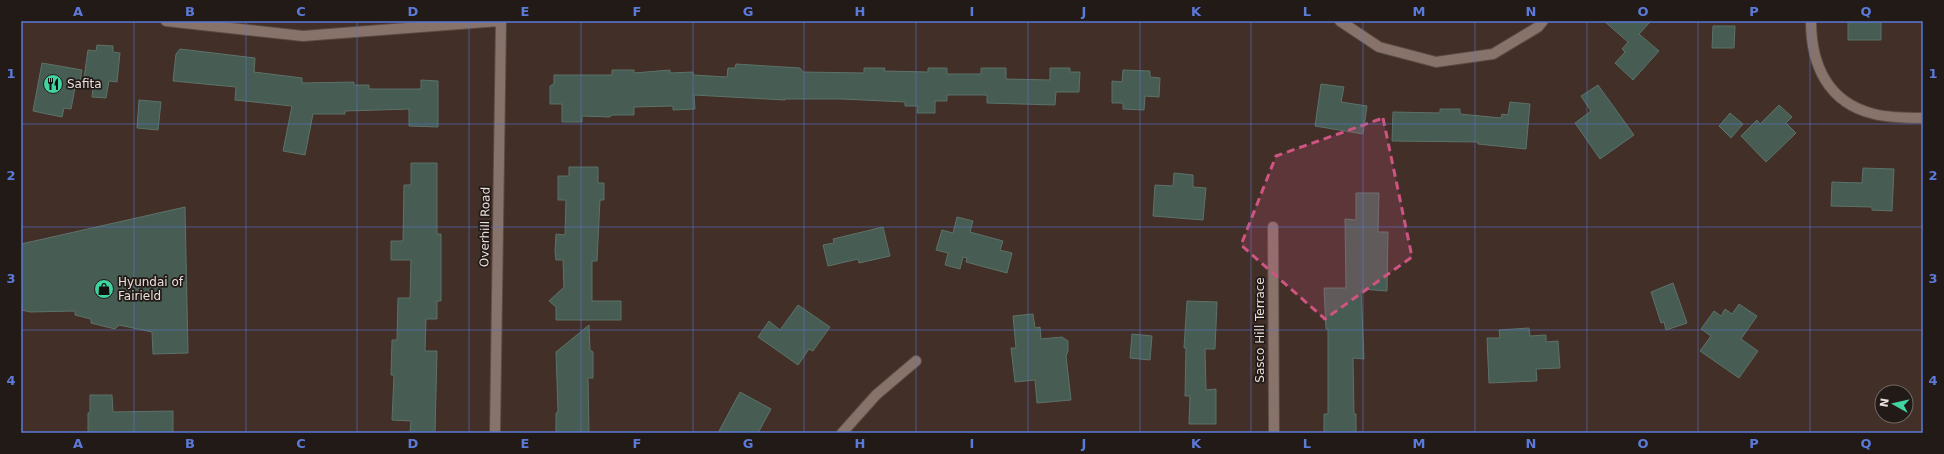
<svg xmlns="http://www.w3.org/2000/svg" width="1944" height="454" viewBox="0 0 1944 454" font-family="'DejaVu Sans',sans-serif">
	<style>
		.building { fill: #475c52; stroke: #5d7269 }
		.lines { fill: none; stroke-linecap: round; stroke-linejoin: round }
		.street-casing { stroke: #5b4b45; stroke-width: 12 }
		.street { stroke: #88736a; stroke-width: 10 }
		.marked { fill: #ce5481; fill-opacity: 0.2; stroke: #ce5481; stroke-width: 3; stroke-dasharray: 8 5; stroke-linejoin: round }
		.grid { fill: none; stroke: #5b7ad9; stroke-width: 1; stroke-opacity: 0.55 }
		.labels { text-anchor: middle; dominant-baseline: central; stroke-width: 3.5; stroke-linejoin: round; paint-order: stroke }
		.poi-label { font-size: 12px; fill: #ebdfdb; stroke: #221a16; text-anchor: start }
		.street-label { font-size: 12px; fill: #ebdfdb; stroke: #221a16 }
		.neatline { fill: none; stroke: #5b7ad9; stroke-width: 1.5 }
		.grid-label { font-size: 13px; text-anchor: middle; font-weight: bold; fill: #5b7ad9 }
	</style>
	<rect width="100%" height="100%" fill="#412f28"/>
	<path class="building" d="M1604,21H1651L1639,34L1659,51L1633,80L1615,63L1625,52L1622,49L1628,42Z
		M1848,21H1881V40H1848Z
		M1713,26H1735L1734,48H1712Z
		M97,45L113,46V52L120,53L117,82L109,81L106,98L92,97L94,79L84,78L88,50L96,51Z
		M180,49L255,58L254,72L302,78V83L354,82V85H369V89H421V80L438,81V127L409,126V109L345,111V114H313L305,155L283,151L292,106L235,100L236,87L173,81L176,54Z
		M42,63L82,70L79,88H75L71,109L64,108L62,117L33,111Z
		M736,64L800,68L803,72L864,73V68H885L884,71L928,72V68H947V74H981V68H1006V79L1050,80V68H1070V72H1080L1079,92H1056L1055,105L987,103V95H947V101H935V113H917L918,106H905V102L842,99H785V100L694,95L695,109L673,110V106L634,107V115H612L610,117L582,116V122H562V104H550V86L554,84V75H612V70H634V73L670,70V73L693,72V75L727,77L728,68H735Z
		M1123,70L1150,71V77L1160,78L1159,97L1145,96L1144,110L1123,109V103H1112V81L1122,82Z
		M1321,84L1344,87L1341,102L1367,106L1363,134L1315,126Z
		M1598,85L1634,135L1600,159L1575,123L1591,111L1581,96Z
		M139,100L161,102L158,130L137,128Z
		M1510,102L1530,104L1526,149L1478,144V142L1392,141L1393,112L1440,113V109H1460V114L1501,118L1502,114L1508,115Z
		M1779,105L1792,117L1786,123L1796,133L1766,162L1741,136L1757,120L1760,124Z
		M1730,113L1743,124L1731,138L1719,126Z
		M411,163H437V234H441V301H437V319H426L425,351H437L435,433H410L411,421L392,420L394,375H391L392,340H397L398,298H410L411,260H391V241H403L404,185H411Z
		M569,167H598V183H604V200H600L597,261H592V301H621V320H556V307L549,301L564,287L563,260H556L555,252L556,234L565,235L566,200H558V176H569Z
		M1863,168L1894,169L1892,211L1872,210V207L1831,206L1832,182L1862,183Z
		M1174,173L1193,175V187L1206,188L1203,220L1153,216L1155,185L1173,186Z
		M1356,193H1379L1378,232H1388L1387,291L1361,289L1364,359L1353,358L1354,414H1356V433H1324V414H1328V329H1326L1324,288H1346L1345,219L1356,220Z
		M185,207L188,353L153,354L152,332L119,325L115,329L91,323V319L75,315V311L30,312L22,310L21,244Z
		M957,217L973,221L970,232L1003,241L1000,250L1012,253L1007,273L966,262L967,258L963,257L960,269L945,265L948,253L936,250L942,230L953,233Z
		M883,227L890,256L859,263L858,259L828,266L823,245L834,243L833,239Z
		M1673,283L1687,323L1666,330L1664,322L1661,323L1651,292Z
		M1187,301L1217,302L1215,349H1205L1206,390L1216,389V424H1189L1190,396H1185L1186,348H1184Z
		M1739,304L1757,316L1741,339L1758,351L1739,378L1700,351L1711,336L1701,329L1714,311L1721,316L1725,309L1732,314Z
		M798,305L830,327L813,351L809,349L798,365L758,337L769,321L780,330Z
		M1033,314L1035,328L1040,327L1041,339L1062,337L1068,341V351L1066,356L1071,400L1037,403L1035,380L1015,382L1011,348H1016L1013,316Z
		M589,325L590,350L593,352V378H588L589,433H556V413L558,412L556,352Z
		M1529,328L1530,336L1546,335V342L1558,341L1560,368L1536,369L1537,381L1489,383L1487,338H1500L1499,330Z
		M1132,334L1152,336L1150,360L1130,358Z
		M740,392L771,409L758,433H718Z
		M90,395H112L113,412L173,411V433H88V413H90Z"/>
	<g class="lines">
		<defs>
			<path id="street" d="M166,21L303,36L499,21
				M1340,21L1379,47L1436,62L1493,54L1538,27L1543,21
				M1811,21C1811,65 1828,103 1874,114C1890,118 1907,118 1923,118
				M1273,227L1274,433
				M495,433L501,21
				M842,433L876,395L916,361"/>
		</defs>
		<use href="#street" class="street-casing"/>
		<use href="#street" class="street"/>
	</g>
	<path class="marked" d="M1383,118L1412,257L1325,319L1241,245L1276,156Z"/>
	<path class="grid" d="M134,21V433M246,21V433M357,21V433M469,21V433M581,21V433M693,21V433M804,21V433M916,21V433M1028,21V433M1140,21V433M1251,21V433M1363,21V433M1475,21V433M1587,21V433M1698,21V433M1810,21V433M21,124H1923M21,227H1923M21,330H1923"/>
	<defs>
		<symbol id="restaurant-disc" viewBox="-11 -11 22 22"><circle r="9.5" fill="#42d4a0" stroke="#221a16"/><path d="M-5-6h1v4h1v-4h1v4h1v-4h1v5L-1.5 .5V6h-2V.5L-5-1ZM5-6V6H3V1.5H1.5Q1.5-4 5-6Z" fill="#111"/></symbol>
		<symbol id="shop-disc" viewBox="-11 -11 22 22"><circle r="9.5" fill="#42d4a0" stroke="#221a16"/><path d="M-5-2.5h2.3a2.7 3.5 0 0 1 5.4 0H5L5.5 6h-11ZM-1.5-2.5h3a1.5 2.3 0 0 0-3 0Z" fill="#111"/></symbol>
	</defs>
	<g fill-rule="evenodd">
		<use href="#restaurant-disc" x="42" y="73" width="22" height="22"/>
		<use href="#shop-disc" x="93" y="278" width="22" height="22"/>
	</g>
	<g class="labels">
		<g class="poi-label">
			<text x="67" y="84">Safita</text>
			<text x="118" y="282">Hyundai of<tspan x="118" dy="14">Fairield</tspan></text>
		</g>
		<g class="street-label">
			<text transform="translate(485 227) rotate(-89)">Overhill Road</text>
			<text transform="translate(1260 330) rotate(-90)">Sasco Hill Terrace</text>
		</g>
	</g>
	<rect width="1944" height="454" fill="none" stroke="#221a16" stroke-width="44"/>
	<g transform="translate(1894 404) rotate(278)"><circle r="19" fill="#221a16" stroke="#726965"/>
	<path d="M0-3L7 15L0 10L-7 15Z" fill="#42d4a0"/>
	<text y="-6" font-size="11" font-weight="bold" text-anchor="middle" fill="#ebdfdb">N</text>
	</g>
	<rect x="22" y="22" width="1900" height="410" class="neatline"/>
	<g class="grid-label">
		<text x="78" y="16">A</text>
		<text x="190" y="16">B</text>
		<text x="301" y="16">C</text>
		<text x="413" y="16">D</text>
		<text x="525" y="16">E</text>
		<text x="637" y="16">F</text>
		<text x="748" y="16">G</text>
		<text x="860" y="16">H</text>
		<text x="972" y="16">I</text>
		<text x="1084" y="16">J</text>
		<text x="1196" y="16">K</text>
		<text x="1307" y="16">L</text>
		<text x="1419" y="16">M</text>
		<text x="1531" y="16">N</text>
		<text x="1643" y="16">O</text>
		<text x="1754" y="16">P</text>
		<text x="1866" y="16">Q</text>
		<text x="11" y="78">1</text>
		<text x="1933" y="78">1</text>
		<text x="11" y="180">2</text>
		<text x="1933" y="180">2</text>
		<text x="11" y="283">3</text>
		<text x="1933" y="283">3</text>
		<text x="11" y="385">4</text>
		<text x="1933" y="385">4</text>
		<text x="78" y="448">A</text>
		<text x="190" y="448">B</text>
		<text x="301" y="448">C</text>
		<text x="413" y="448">D</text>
		<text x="525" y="448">E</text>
		<text x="637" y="448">F</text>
		<text x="748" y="448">G</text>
		<text x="860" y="448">H</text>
		<text x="972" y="448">I</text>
		<text x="1084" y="448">J</text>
		<text x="1196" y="448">K</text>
		<text x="1307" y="448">L</text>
		<text x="1419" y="448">M</text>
		<text x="1531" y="448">N</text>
		<text x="1643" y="448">O</text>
		<text x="1754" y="448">P</text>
		<text x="1866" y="448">Q</text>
	</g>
</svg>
